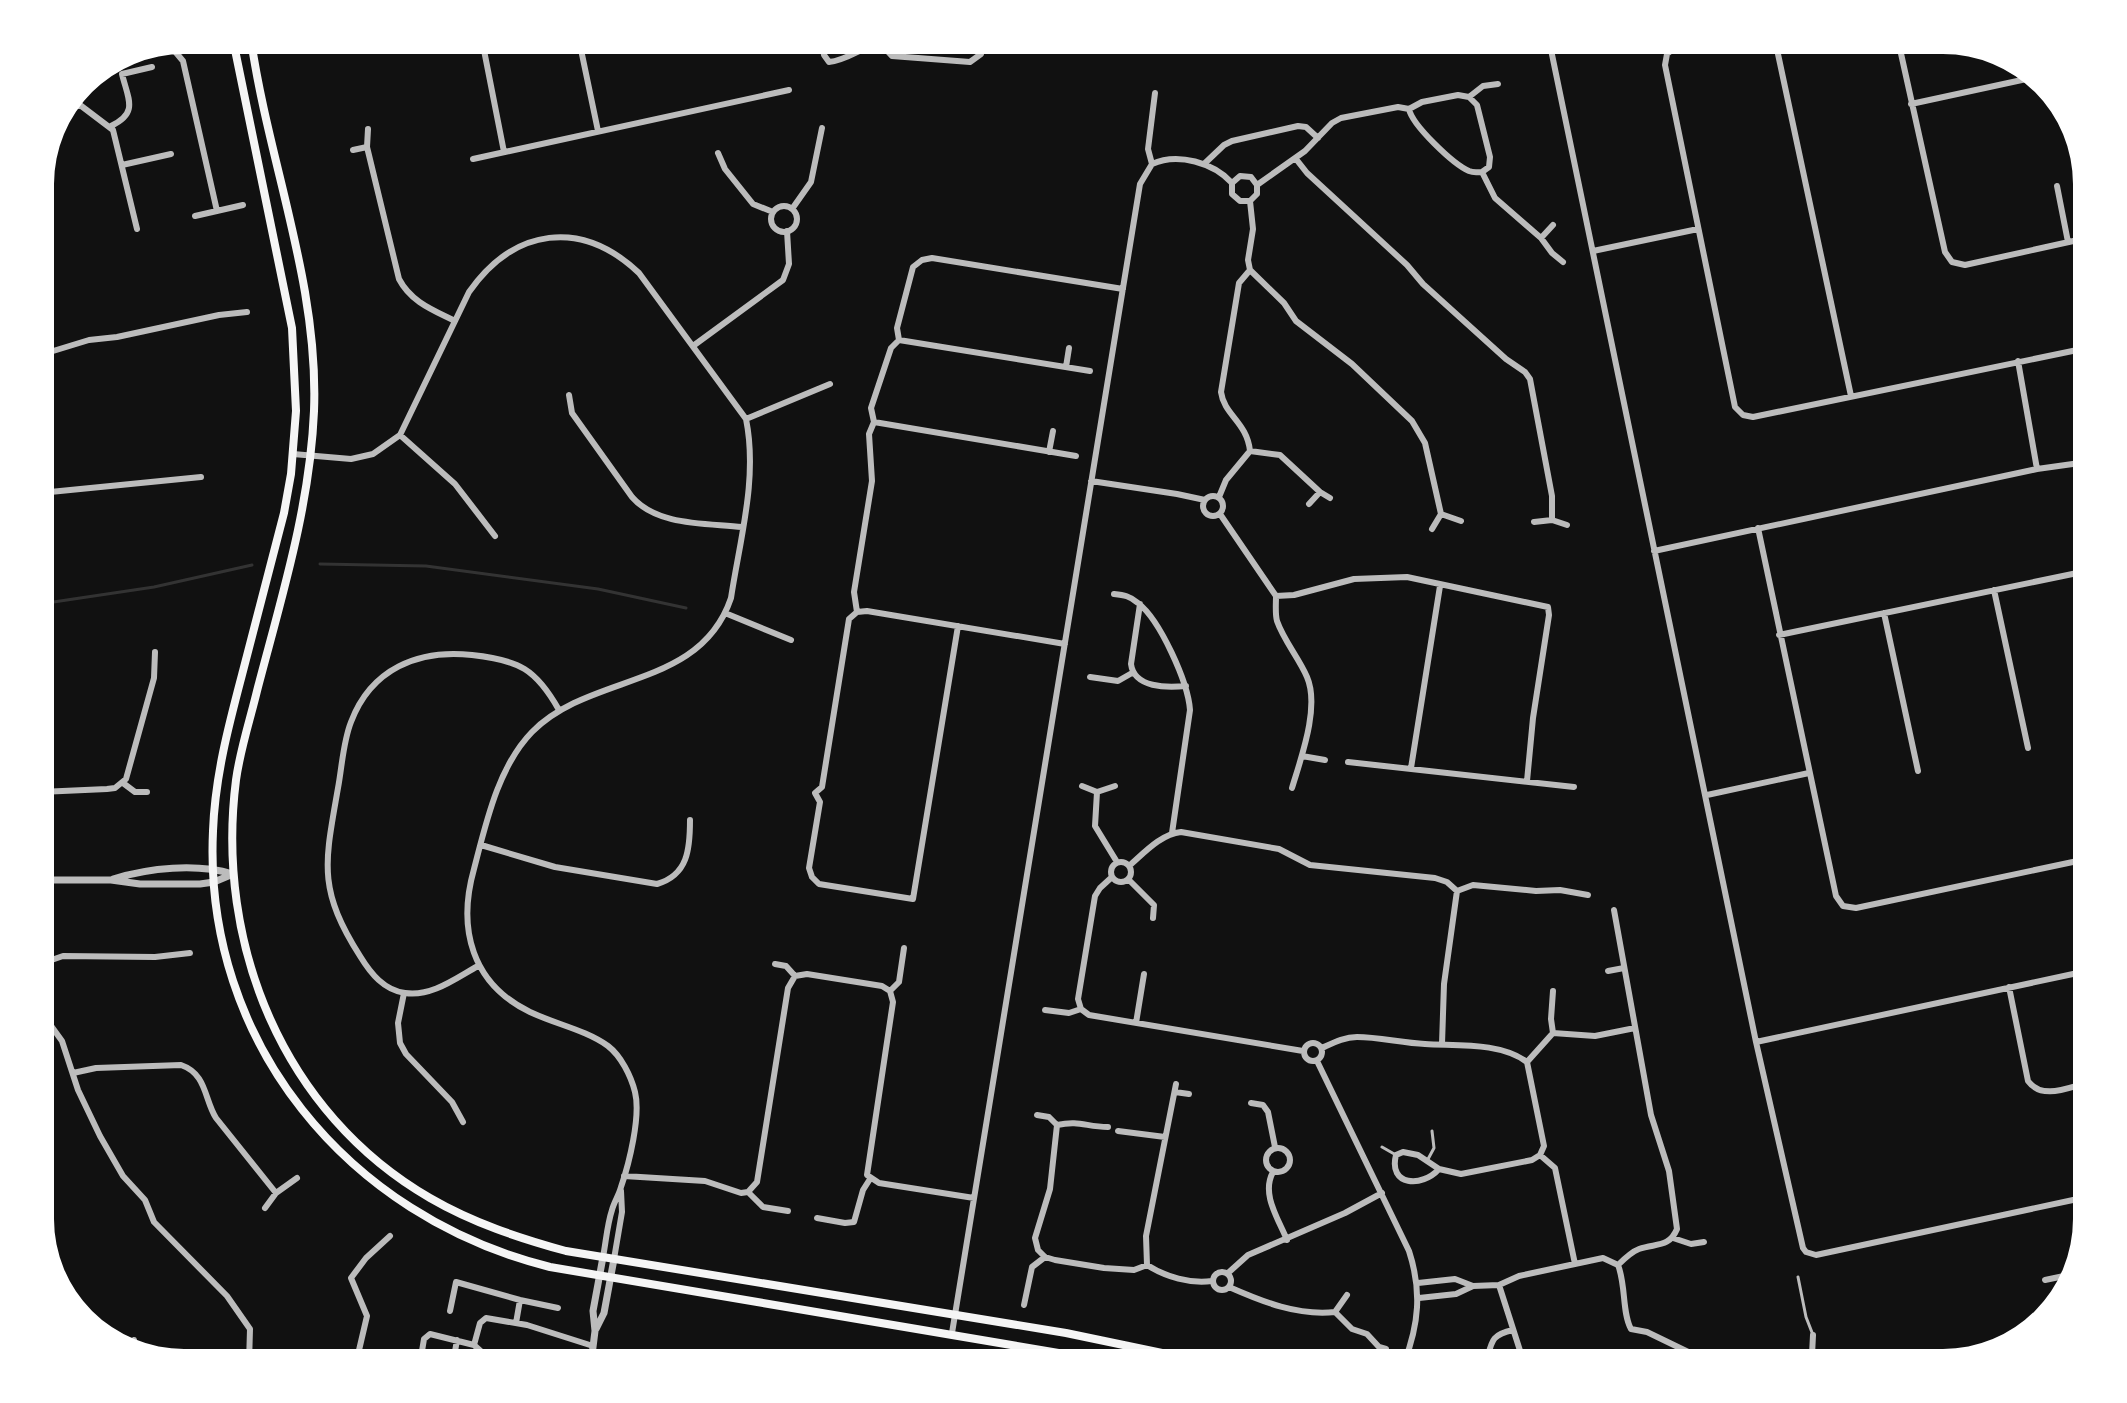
<svg xmlns="http://www.w3.org/2000/svg" width="2127" height="1403" viewBox="0 0 2127 1403" font-family="'Nunito Sans',sans-serif">
	<style>
		.lines { fill: none; stroke-linecap: round; stroke-linejoin: round }
		.stream { stroke: #333; stroke-width: 3 }
		.service { stroke: #bcbcbc; stroke-width: 3 }
		.minor { stroke: #bcbcbc; stroke-width: 6 }
		.tertiary { stroke: #bcbcbc; stroke-width: 7 }
		.secondary { stroke: #f5f5f5; stroke-width: 8 }
	</style>
	<rect width="100%" height="100%" fill="#111"/>
	<g class="lines">
		<path class="stream" d="M320,564L426,566L598,589L686,608
			M40,604L154,587L252,565"/>
		<path class="service" d="M1382,1147L1396,1155
			M1427,1161L1434,1148L1432,1131
			M1798,1277L1806,1317L1813,1335"/>
		<path class="minor" d="M482,40L504,152
			M579,40L598,131
			M821,40L824,55L829,62C845,61 862,48 878,43
			M877,40L892,56L970,62L981,54L985,40
			M1549,40L1756,1042L1803,1248L1806,1252L1816,1255L2087,1197
			M1707,40L1677,46L1667,54L1665,65L1735,407L1743,415L1753,417L2087,348
			M1775,40L1851,396
			M1898,40L1945,252L1952,262L1965,265L2087,238
			M1163,42V40
			M168,43L183,61L217,211
			M78,91L79,106
			M1469,97L1483,86L1498,84
			M1911,104L2036,77
			M80,105L113,130L137,229
			M1409,109C1412,125 1453,164 1469,171C1474,173 1476,172 1482,172
			M111,126C139,113 128,99 122,74L152,67
			M367,147L399,279C411,302 433,310 455,321
			M353,150L367,147L368,129
			M718,153L725,169L753,204L773,212
			M473,159L789,90
			M1296,159L1307,173L1407,265L1423,284L1506,359L1525,372L1530,379L1552,496V520
			M1152,164C1178,152 1214,163 1232,183
			M1204,164L1224,145L1232,141L1298,126L1306,127L1318,138
			M122,165L171,154
			M1482,172L1495,198L1541,238L1552,253L1563,262
			M1257,185L1305,151L1332,123L1341,118L1398,107L1409,109L1422,102L1458,95L1469,97L1477,105L1490,157L1489,167L1482,172
			M2057,186L2068,242
			M1250,201H1240L1232,194V183L1240,176L1251,177L1257,185V194L1250,201L1253,229L1248,260L1250,270L1284,303L1296,321L1352,364L1412,421L1425,443L1441,514
			M771 219a13 13 0 1 1 26 0a13 13 0 1 1-26 0Z
			M792,209L811,182L822,128
			M195,216L243,205
			M1541,238L1553,225
			M1593,251L1698,229
			M899,340L1090,371
			M693,346L783,280L789,264L787,231
			M40,355L89,340L117,337L219,315L247,312
			M2018,361L2037,469
			M1066,367L1069,348
			M569,395L572,413L632,497C657,526 706,523 742,527
			M746,419L830,384
			M874,422L1076,456
			M400,435L455,484L495,536
			M1250,451L1280,455L1320,492L1330,498
			M1049,452L1053,431
			M293,454L351,459L373,454L400,435L469,292C514,228 581,218 639,273L746,419C758,478 740,539 731,598C700,690 591,672 532,732C498,767 486,823 474,869C457,929 472,984 530,1012C555,1024 586,1030 608,1046C621,1056 631,1076 635,1092C641,1116 629,1164 621,1187C619,1195 614,1202 612,1210C607,1225 606,1242 603,1257
			M1091,481L1177,494L1205,500
			M40,493L201,477
			M1203 506a10 10 0 1 1 20 0a10 10 0 1 1-20 0Z
			M1219,497L1226,480L1250,451C1247,422 1224,415 1221,392L1239,283L1250,270
			M1309,504L1320,492
			M1220,514L1276,596
			M1534,522L1552,520L1567,525
			M1758,528L1836,896L1843,906L1856,908L2087,859
			M1432,529L1441,514L1461,521
			M1654,551L2037,469L2087,462
			M1994,590L2028,748
			M1114,594C1124,595 1130,596 1138,603C1160,620 1188,682 1190,710L1172,833
			M1276,596L1294,595L1354,579L1407,577L1548,607L1549,615L1533,718L1527,781
			M1276,596C1276,604 1275,614 1277,621C1284,641 1299,658 1307,677C1320,707 1301,758 1292,788
			M1140,604L1131,664C1134,688 1167,688 1186,686
			M857,612L854,592L872,481L869,434L874,422L871,408L891,348L899,340L897,328L913,267L922,260L932,258L1123,289
			M725,613L791,640
			M1884,613L1918,771
			M958,626L913,899L819,884L812,877L809,868L820,802L815,793L822,787L849,619L857,612L867,611L1065,644
			M1779,635L2087,571
			M1090,677L1118,681L1132,673
			M1302,756L1325,760
			M1348,762L1574,787
			M1411,768L1440,586
			M123,783L135,792H147
			M1082,786L1097,792L1115,786
			M40,792L107,789L115,788L126,779L154,678L155,652
			M1097,792L1095,826L1117,862
			M1707,795L1809,773
			M481,845L555,867L657,884C688,875 690,849 690,820
			M1111 872a10 10 0 1 1 20 0a10 10 0 1 1-20 0Z
			M1129,866C1144,853 1161,834 1181,832L1279,849L1310,865L1435,878L1447,882L1457,891L1444,984L1442,1044
			M1112,877L1100,888L1095,896L1078,999L1081,1009L1089,1015L1303,1051
			M1128,879L1154,905L1153,918
			M1457,891L1473,885L1536,891L1560,890L1588,895
			M1614,910L1651,1115L1669,1171L1677,1229C1669,1248 1656,1243 1639,1249C1631,1252 1624,1259 1618,1265
			M40,964L63,956L155,957L190,953
			M775,964L786,966L795,976
			M478,966C456,978 432,997 405,993C384,990 371,974 360,956C317,888 325,863 338,788C342,767 343,742 351,722C371,669 418,649 472,655C519,660 536,669 559,710
			M1608,971L1624,968
			M2009,987L2028,1081C2042,1100 2067,1088 2087,1083
			M890,991L899,982L904,948
			M1553,991L1551,1019L1553,1033L1595,1036L1635,1028
			M404,993L398,1023L400,1043L406,1054L452,1102L463,1122
			M40,1000L49,1023L62,1041L78,1090L100,1136L123,1176L145,1200L154,1222L227,1296L250,1329L249,1363
			M1045,1010L1069,1013L1081,1009
			M1136,1023L1144,974
			M1756,1042L2087,971
			M1304 1052a9 9 0 1 1 18 0a9 9 0 1 1-18 0Z
			M1322,1048C1333,1043 1344,1037 1357,1037C1379,1037 1402,1043 1425,1044C1457,1046 1500,1042 1527,1062L1544,1146L1540,1155L1532,1160L1461,1174L1439,1169
			M1317,1061L1409,1251C1422,1291 1419,1324 1404,1363
			M1527,1062L1553,1033
			M73,1073L96,1068L181,1065C207,1074 204,1099 216,1118L276,1193
			M1175,1092L1189,1094
			M1251,1103L1263,1105L1268,1112L1275,1147
			M1037,1115L1049,1117L1057,1125C1080,1120 1086,1127 1108,1127
			M1057,1125L1050,1189L1035,1238L1038,1250L1045,1257L1055,1260L1104,1268L1134,1270L1147,1265C1166,1277 1190,1284 1212,1281
			M1118,1131L1165,1137
			M1266 1160a12 12 0 1 1 24 0a12 12 0 1 1-24 0Z
			M1403,1152L1418,1155L1439,1169C1422,1188 1388,1186 1396,1155Z
			M1540,1155L1555,1168L1575,1264
			M1273,1172C1261,1194 1278,1218 1287,1240
			M624,1176L705,1181L741,1193L748,1192L757,1182L788,988L795,976L807,974L882,986L890,991L893,1002L867,1175L879,1183L974,1198
			M748,1192L763,1207L788,1211
			M265,1208L276,1193L297,1178
			M817,1218L845,1223L854,1222L863,1190L870,1179
			M1673,1238L1691,1244L1704,1242
			M46,1249L53,1260L52,1269
			M614,1259L622,1212L621,1191
			M1147,1265L1146,1236L1176,1084
			M1618,1265C1626,1285 1622,1313 1631,1329L1647,1332L1711,1363
			M1213 1281a9 9 0 1 1 18 0a9 9 0 1 1-18 0Z
			M1228,1273L1248,1255L1345,1213L1382,1193
			M2045,1280L2064,1276L2069,1278
			M1418,1283L1455,1279L1473,1286
			M1499,1285L1524,1363
			M1229,1287C1263,1302 1298,1316 1335,1312
			M1347,1295L1335,1312L1352,1329L1367,1334L1379,1347L1386,1349
			M1419,1298L1456,1294L1473,1286L1499,1285L1519,1276L1603,1258L1618,1265
			M1024,1305L1032,1267L1045,1257
			M450,1311L456,1282L520,1300L558,1308
			M516,1323L520,1300
			M952,1333L1140,184L1152,164L1148,149L1155,93
			M134,1340L136,1349
			M474,1345L480,1323L486,1318L527,1325L593,1346
			M356,1363L367,1316L351,1278L366,1258L390,1236
			M420,1363L424,1339L430,1334L474,1345L484,1354L538,1363
			M453,1363L457,1340
			M1486,1363C1492,1342 1490,1335 1513,1330
			M1808,1363L1812,1355L1813,1335"/>
		<path class="tertiary" d="M113,879C149,868 196,863 233,874
			M40,880H111L140,884H200L214,882L233,874
			M596,1329L604,1313L614,1259
			M591,1363L595,1331L593,1311L603,1257"/>
		<path class="secondary" d="M233,40L292,328L296,411L291,474L284,513C270,565 257,618 243,671C229,724 215,776 213,831C203,1042 348,1217 550,1267L1118,1363
			M251,40C269,164 319,284 314,411C310,507 281,599 257,691C250,720 240,750 236,780C215,944 283,1113 430,1198C473,1223 519,1238 566,1251L1066,1333L1210,1363"/>
	</g>
	<path d="M0 0H2127V1403H0ZM184 54H1943A130 130 0 0 1 2073 184V1219A130 130 0 0 1 1943 1349H184A130 130 0 0 1 54 1219V184A130 130 0 0 1 184 54Z" fill="#fff" fill-rule="evenodd"/>
</svg>
